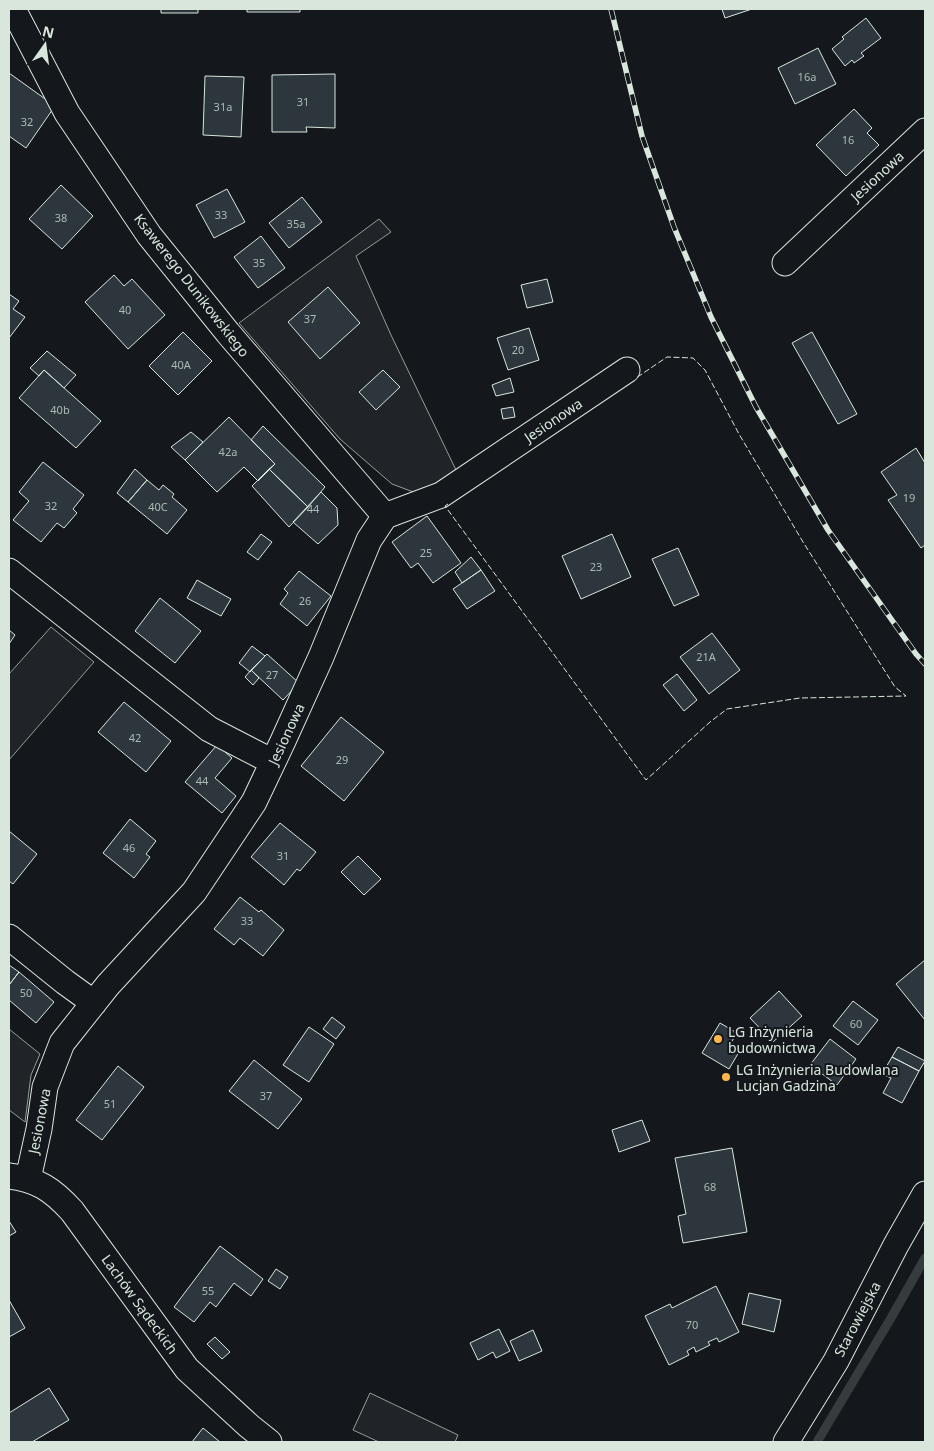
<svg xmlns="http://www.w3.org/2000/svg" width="934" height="1451" viewBox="0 0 934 1451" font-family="'Noto Sans',sans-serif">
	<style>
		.green { fill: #202428; stroke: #939e99 }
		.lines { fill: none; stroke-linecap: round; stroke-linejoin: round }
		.stream { stroke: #363b3e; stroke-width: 9 }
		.building { fill: #2c363c; stroke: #d8e6dc }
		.minor-casing { stroke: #d8e6dc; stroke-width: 27 }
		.minor { stroke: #14181c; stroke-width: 25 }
		.rail-casing { stroke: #d8e6dc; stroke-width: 5.5 }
		.rail { stroke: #14181c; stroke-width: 4; stroke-dasharray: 11; stroke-linecap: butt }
		.fence { stroke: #d8e6dc; stroke-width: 1; stroke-dasharray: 6 2.5; stroke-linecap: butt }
		.poi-dot { fill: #ffb74d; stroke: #14181c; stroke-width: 2 }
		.labels { text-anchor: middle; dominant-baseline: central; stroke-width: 4; stroke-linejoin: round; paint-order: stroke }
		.number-label { font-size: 11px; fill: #adbab4 }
		.street-label { font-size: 14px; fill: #d8e6dc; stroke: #14181c }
		.poi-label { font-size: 14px; fill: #d8e6dc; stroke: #14181c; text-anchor: start }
	</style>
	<rect width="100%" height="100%" fill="#14181c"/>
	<path class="green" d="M379,219L391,232L356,256L391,335L456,470L436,486L416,493L392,484L340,439L239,323Z
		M51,627L94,662L9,760V674Z
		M9,1029L40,1054L31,1075L25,1122L9,1110Z
		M370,1393L458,1435L455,1442H379L353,1430Z"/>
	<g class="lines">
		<path class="stream" d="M817,1442L891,1318L925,1258"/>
	</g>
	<path class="building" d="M161,9H198V13H161Z
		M247,9H300V12H247Z
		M722,9H752L725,18Z
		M866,18L881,38L861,53L864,56L854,63L852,60L845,66L832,49L844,39L842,37Z
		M818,48L836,84L795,104L778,68Z
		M9,73L55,106L26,148L9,136Z
		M335,74V128L306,127L307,132H272V75Z
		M205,76L244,77L241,137L203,135Z
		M854,109L872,128L867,133L879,145L846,176L816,145Z
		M61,185L93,216L62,249L29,219Z
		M227,189L245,222L214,238L196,205Z
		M302,197L322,222L289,248L269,223Z
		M261,236L285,268L258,288L234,257Z
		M114,275L124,286L132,279L165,315L128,349L85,302Z
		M547,279L553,302L527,308L521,285Z
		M328,287L360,323L320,359L288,322Z
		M9,294L19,301L13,309L25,317L9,338Z
		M529,328L539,360L508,370L497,338Z
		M183,332L212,361L178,395L149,366Z
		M812,332L857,414L838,424L792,343Z
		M47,351L76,375L64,388L44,370L39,376L30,368Z
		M44,370L101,421L76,448L19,398Z
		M383,370L400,387L376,410L359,392Z
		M510,378L514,392L496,396L492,385Z
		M513,407L515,417L503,419L501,409Z
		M229,417L275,464L258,481L244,467L217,492L185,460Z
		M263,426L325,487L308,507L269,469L275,464L251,440Z
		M191,432L203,442L185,460L171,447Z
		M916,448L925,463V545L921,548L888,500L897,495L881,472Z
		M43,462L84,495L73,509L77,513L64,528L57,523L41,542L13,520L29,501L19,492Z
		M135,469L147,480L128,502L117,493Z
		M269,469L308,507L289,527L252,486Z
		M147,480L159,490L163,485L174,494L172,497L187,510L167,534L128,502Z
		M321,492L337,508L338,525L318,544L293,522Z
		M427,516L461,563L433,583L418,563L411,568L392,542Z
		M261,534L272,542L258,560L247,552Z
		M612,534L631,577L581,599L562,556Z
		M678,548L699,595L674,606L652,559Z
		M471,557L481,570L462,583L455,572Z
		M481,570L495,591L467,609L453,589Z
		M299,571L331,596L307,626L280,604L288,593L284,589Z
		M197,580L231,599L221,616L187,598Z
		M160,598L201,631L175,663L135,631Z
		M9,630L15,635L9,644Z
		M712,633L740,670L709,694L680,657Z
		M252,646L265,656L250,672L239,663Z
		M267,654L299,683L283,700L251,670Z
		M251,670L259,678L253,685L245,677Z
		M677,674L697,700L684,711L663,685Z
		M124,702L171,741L146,772L98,732Z
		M341,717L384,752L344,801L301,766Z
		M217,745L232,758L215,778L236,796L222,813L185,782Z
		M130,819L156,841L146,854L150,857L134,878L103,853Z
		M280,823L316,852L300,871L297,869L284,885L251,857Z
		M9,831L37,854L13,884L9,881Z
		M358,856L381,879L364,895L341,872Z
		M240,897L259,912L261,910L284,930L263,956L240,938L234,945L214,929Z
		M925,960V1020L896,984Z
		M9,965L19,972L9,985Z
		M19,972L54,1002L36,1023L9,1000V985Z
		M779,991L802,1016L773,1042L750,1018Z
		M853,1001L878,1020L858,1045L833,1026Z
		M332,1017L345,1027L336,1039L323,1029Z
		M720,1023L737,1033L729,1046L739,1052L729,1069L702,1053Z
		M309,1027L334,1044L309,1082L283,1065Z
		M830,1039L856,1059L837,1085L810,1065Z
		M898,1047L925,1061L919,1071L892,1057Z
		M892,1057L919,1071L902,1103L883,1093L891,1078L882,1074Z
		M254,1060L302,1099L278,1129L229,1091Z
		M118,1066L144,1087L102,1140L76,1120Z
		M642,1120L650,1141L619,1152L612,1130Z
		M732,1148L747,1232L683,1243L678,1216L686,1214L675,1158Z
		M9,1221L16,1232L9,1236Z
		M220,1246L263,1279L251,1296L234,1283L216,1307L210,1302L194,1322L174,1307Z
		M276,1269L288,1277L280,1289L268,1281Z
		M716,1286L739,1332L719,1342L717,1338L708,1342L710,1345L696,1352L694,1347L687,1351L689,1355L669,1365L645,1316L670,1304L672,1308Z
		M749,1293L781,1300L774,1332L742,1324Z
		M9,1300L25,1328L9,1337Z
		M499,1329L510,1351L496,1358L493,1352L478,1360L470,1343Z
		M533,1330L542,1351L519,1361L510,1341Z
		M215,1337L230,1352L222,1359L207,1344Z
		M49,1388L69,1420L32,1442H9V1413Z
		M203,1428L220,1442H192Z"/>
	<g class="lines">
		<defs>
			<path id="minor" d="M13,9L67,113L149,235L228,333L385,516
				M785,263L925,131
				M9,571L209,729L273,762
				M9,937L65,982L94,1003
				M9,1176C37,1179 53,1190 72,1211L187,1369L249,1426L269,1442
				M28,1179L39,1129L45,1087L62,1043L108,985L194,892L254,802L283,741L321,657L369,540L385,516L441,495L627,370
				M786,1442L836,1361L896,1245L925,1194"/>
		</defs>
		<use href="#minor" class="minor-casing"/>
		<use href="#minor" class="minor"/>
		<defs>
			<path id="rail" d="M611,9L642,136L674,227L711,317L756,407L828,530L916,654L925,664"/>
		</defs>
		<use href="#rail" class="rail-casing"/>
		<use href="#rail" class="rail"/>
		<path class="fence" d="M448,504L445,506L646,780L710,722L727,709L800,698L906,696L895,687L803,542L739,434L705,370L693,358L667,357L636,378"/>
	</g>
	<g class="poi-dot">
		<circle cx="718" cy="1039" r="5"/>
		<circle cx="726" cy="1077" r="5"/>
	</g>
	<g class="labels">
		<g class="number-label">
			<text x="807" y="76">16a</text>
			<text x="303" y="101">31</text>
			<text x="223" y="106">31a</text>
			<text x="27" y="121">32</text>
			<text x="848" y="139">16</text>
			<text x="221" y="214">33</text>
			<text x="61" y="217">38</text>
			<text x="296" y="223">35a</text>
			<text x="259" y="262">35</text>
			<text x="125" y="309">40</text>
			<text x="310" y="318">37</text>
			<text x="518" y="349">20</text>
			<text x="181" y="364">40A</text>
			<text x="60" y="409">40b</text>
			<text x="228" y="451">42a</text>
			<text x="909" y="497">19</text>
			<text x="51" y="505">32</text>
			<text x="158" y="506">40C</text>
			<text x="313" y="508">44</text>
			<text x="426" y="552">25</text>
			<text x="596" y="566">23</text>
			<text x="305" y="600">26</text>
			<text x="706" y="656">21A</text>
			<text x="272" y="674">27</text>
			<text x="135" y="737">42</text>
			<text x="342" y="759">29</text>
			<text x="202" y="780">44</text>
			<text x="129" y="847">46</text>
			<text x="283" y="855">31</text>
			<text x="247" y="920">33</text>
			<text x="26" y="992">50</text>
			<text x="856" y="1023">60</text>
			<text x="266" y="1095">37</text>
			<text x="110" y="1103">51</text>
			<text x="710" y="1186">68</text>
			<text x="208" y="1290">55</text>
			<text x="692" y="1324">70</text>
		</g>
		<g class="street-label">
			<text transform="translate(877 176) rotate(-43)">Jesionowa</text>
			<text transform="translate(192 285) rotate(52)">Ksawerego Dunikowskiego</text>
			<text transform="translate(553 420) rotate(-34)">Jesionowa</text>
			<text transform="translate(286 734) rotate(-65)">Jesionowa</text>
			<text transform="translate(39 1121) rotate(-79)">Jesionowa</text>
			<text transform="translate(140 1304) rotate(54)">Lachów Sądeckich</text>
			<text transform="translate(857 1319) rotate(-62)">Starowiejska</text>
		</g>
		<g class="poi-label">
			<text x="728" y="1031">LG Inżynieria<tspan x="728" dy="16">budownictwa</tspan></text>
			<text x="736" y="1069">LG Inżynieria Budowlana<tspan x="736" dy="16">Lucjan Gadzina</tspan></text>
		</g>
	</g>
	<rect width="934" height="1451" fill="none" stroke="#d8e6dc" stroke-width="20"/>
	<g transform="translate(45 45) rotate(14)" stroke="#14181c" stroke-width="4" paint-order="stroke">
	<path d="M0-4L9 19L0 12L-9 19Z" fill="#d8e6dc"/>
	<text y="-8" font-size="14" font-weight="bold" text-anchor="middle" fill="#d8e6dc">N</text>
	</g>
</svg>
